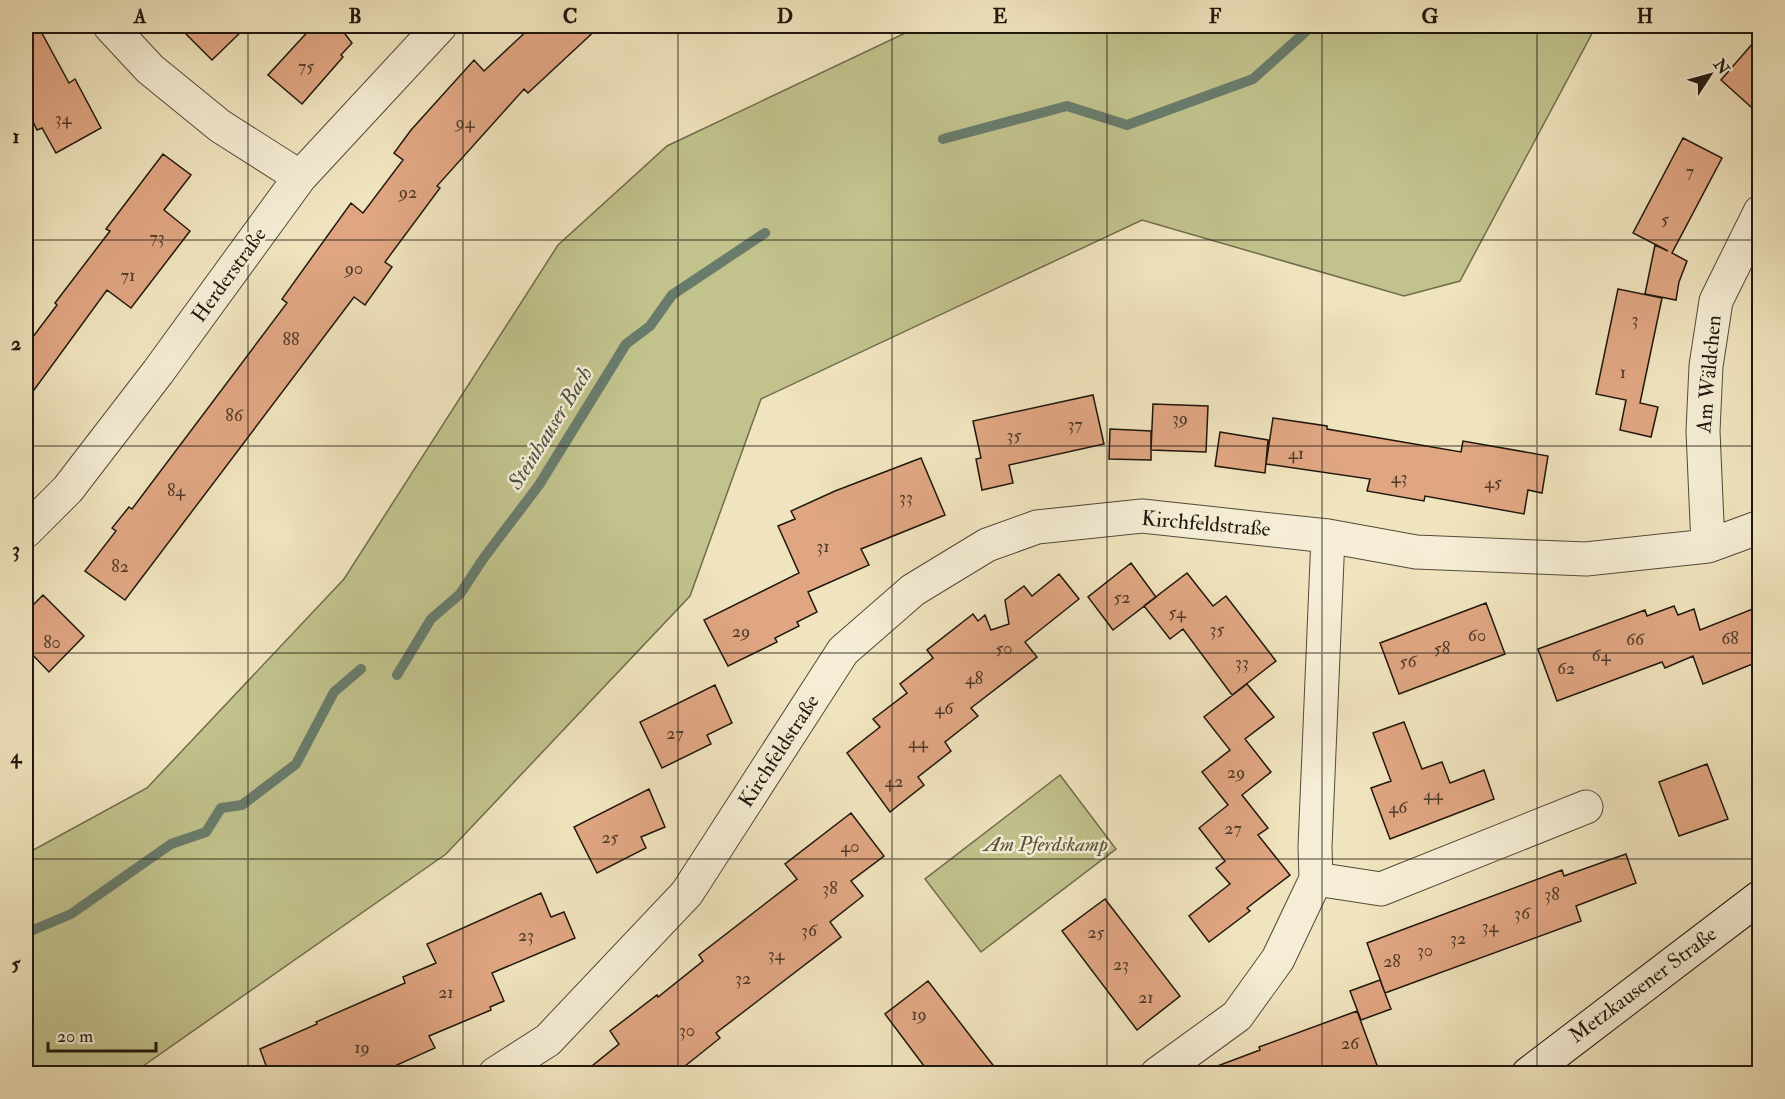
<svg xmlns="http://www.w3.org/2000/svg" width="1785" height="1099" viewBox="0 0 1785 1099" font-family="'IM FELL Double Pica',serif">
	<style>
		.green { fill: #c1c28c; stroke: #706c4d; stroke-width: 1.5 }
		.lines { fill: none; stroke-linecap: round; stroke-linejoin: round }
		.stream { stroke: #697c6c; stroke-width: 10 }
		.building { fill: #e0a682; stroke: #1f170e; stroke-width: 1.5 }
		.street-casing { stroke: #534a3a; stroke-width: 35 }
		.secondary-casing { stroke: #1f170e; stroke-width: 35 }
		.street { stroke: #f5edd5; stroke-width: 33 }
		.secondary { stroke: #f5edd5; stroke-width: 33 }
		.grid { fill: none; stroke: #1f170e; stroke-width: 1.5; stroke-opacity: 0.55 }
		.labels { text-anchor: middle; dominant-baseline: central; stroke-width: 5; stroke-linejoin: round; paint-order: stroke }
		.number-label { font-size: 18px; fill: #4f3b2b }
		.street-label { font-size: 21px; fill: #1f170e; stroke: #f5edd5 }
		.park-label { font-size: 21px; font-style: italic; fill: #58533a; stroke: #f5edd5 }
		.water-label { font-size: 22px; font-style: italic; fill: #4a5245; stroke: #f5edd5 }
		.neatline { fill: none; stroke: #1f170e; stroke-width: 2 }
		.grid-label { font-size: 20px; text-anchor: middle; font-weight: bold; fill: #1f170e }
	</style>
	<rect width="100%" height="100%" fill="#f0e4be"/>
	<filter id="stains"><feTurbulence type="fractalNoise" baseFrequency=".00333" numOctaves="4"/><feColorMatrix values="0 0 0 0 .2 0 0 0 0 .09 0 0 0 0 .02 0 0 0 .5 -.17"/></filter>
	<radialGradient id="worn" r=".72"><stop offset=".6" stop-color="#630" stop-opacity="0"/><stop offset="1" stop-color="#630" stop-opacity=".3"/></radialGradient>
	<path class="green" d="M920,26H1596L1460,281L1404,296L1142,220L761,399L690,596L446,854L133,1073H26V854L147,788L344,579L558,245L667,146Z
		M1060,775L1116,849L981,952L925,879Z"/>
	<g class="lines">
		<path class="stream" d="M943,139L1067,106L1127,125L1253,79L1312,26H1323
			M397,675L431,619L460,594L483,559L539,485L626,344L650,326L672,295L765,233
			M26,933L71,914L171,844L206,832L221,808L242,805L296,764L334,692L361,669"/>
	</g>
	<path class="building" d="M26,26H38L69,83L75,79L101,128L56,153L42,128L37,130L26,107Z
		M178,26H247L212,60Z
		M313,26H339L352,43L341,55L343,57L302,104L268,75Z
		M532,26H600L528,93L524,89L437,186L440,188L385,262L392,267L365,305L354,297L125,600L85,571L116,531L112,528L129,507L132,509L287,303L282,299L351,203L363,213L403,160L394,153L411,130L474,60L484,71Z
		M1760,35V115L1721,80Z
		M1683,138L1722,158L1672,253L1687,261L1679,282L1676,300L1645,294L1655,245L1668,251L1633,233Z
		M163,154L191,175L164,210L190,231L131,308L107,290L26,401V346L57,305L55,303L110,231L106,229Z
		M1618,289L1662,298L1640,403L1658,407L1651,437L1620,430L1626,400L1596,394Z
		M1093,395L1104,444L1009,465L1013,483L982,490L976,459L981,458L973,421Z
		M1153,404L1208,406L1206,452L1151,450Z
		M1273,418L1327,426V429L1461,452L1463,441L1548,456L1542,493L1528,490L1524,514L1425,496L1424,501L1367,491L1370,479L1266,464Z
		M1110,429L1151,431V460L1109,459Z
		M1220,432L1268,440L1265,473L1215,466Z
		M921,458L945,515L861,549L869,565L808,592L817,612L797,622L799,626L775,638L777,642L728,666L704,620L799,573L778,526L795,519L791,511L835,491Z
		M1131,563L1156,597L1113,630L1088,597Z
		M1187,573L1213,606L1226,596L1276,661L1232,695L1183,629L1170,639L1144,606Z
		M1059,574L1079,599L1025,642L1037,657L971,708L978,716L945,742L951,751L918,777L924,785L890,812L847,753L880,727L873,719L907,693L900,684L933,658L927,650L973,614L978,621L985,615L991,630L1009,624L1005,600L1024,586L1032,596Z
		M43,595L84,636L49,672L26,648V612Z
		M1486,603L1505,654L1399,694L1380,643Z
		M1674,606L1678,615L1694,609L1700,630L1760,606V661L1703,684L1693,656L1665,668L1662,662L1557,701L1538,649L1645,610L1647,616Z
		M1247,684L1274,717L1245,739L1271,772L1242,795L1268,828L1258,835L1290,875L1247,908L1250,911L1209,942L1189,916L1230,884L1216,868L1225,861L1199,828L1228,805L1202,772L1230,750L1204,717Z
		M715,685L732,723L707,735L711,744L662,768L640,722Z
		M1404,722L1422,769L1442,762L1450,783L1484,770L1494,799L1390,839L1371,788L1391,781L1373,733Z
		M1707,764L1728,819L1679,836L1659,782Z
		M649,789L665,827L641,837L646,848L597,873L574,827Z
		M851,813L884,856L851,881L863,896L830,922L841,937L716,1033L720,1038L675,1074H582L619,1044L610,1031L657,995L658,997L703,961L699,955L797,879L785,864Z
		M1626,854L1636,883L1576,906L1581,921L1385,993L1367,943L1562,870L1564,876Z
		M541,893L551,917L564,912L575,938L492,973L504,1001L490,1007L491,1010L429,1036L435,1048L377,1074H269L260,1049L317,1024L316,1022L405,983L403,977L436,963L427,944Z
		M1105,899L1180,996L1137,1030L1062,931Z
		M1380,980L1391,1009L1361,1020L1350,991Z
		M928,981L978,1046L1000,1074H930L885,1014Z
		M1357,1011L1378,1068L1362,1074H1204V1071L1260,1050L1259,1047Z"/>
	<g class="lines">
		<defs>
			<path id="street" d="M110,26L150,69L220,126L300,177
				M26,531L68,489L158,372L300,177L440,26
				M1708,546L1703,431L1706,366L1716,301L1760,212
				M1316,879L1381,889L1586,807
				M495,1074L548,1040L687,893L843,651L913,590L987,545L1037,527L1142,516L1328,536L1416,552L1586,559L1708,546L1760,527
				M1157,1074L1237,1016L1278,959L1316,879L1315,847L1328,536"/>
			<path id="secondary" d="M1528,1074L1760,897"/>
		</defs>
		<use href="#street" class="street-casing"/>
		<use href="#secondary" class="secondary-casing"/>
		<use href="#street" class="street"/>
		<use href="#secondary" class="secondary"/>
	</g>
	<path class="grid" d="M248,26V1074M463,26V1074M678,26V1074M892,26V1074M1107,26V1074M1322,26V1074M1537,26V1074M26,240H1760M26,446H1760M26,653H1760M26,859H1760"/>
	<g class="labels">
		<g class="number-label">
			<text x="306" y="66">75</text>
			<text x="63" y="118">34</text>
			<text x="465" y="122">94</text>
			<text x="1690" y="171">7</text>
			<text x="408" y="192">92</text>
			<text x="1665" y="219">5</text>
			<text x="157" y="237">73</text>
			<text x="354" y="268">90</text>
			<text x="128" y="275">71</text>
			<text x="1635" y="319">3</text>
			<text x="291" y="339">88</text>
			<text x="1623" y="372">1</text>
			<text x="234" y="415">86</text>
			<text x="1180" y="418">39</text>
			<text x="1075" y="424">37</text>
			<text x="1014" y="435">35</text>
			<text x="1296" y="453">41</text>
			<text x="1399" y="477">43</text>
			<text x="1493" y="482">45</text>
			<text x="176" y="490">84</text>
			<text x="906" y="497">33</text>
			<text x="823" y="546">31</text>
			<text x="120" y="566">82</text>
			<text x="1122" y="597">52</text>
			<text x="1177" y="612">54</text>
			<text x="1217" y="629">35</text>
			<text x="741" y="631">29</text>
			<text x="1477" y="635">60</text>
			<text x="1730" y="638">68</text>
			<text x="1635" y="639">66</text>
			<text x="52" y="642">80</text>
			<text x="1004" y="648">50</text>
			<text x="1442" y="648">58</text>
			<text x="1601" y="655">64</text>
			<text x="1408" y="661">56</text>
			<text x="1242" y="662">33</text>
			<text x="1566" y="668">62</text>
			<text x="974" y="678">48</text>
			<text x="944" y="708">46</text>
			<text x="675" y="733">27</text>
			<text x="918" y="742">44</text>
			<text x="1236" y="772">29</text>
			<text x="894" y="781">42</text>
			<text x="1433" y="794">44</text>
			<text x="1398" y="807">46</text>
			<text x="1233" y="828">27</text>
			<text x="610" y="837">25</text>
			<text x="850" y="846">40</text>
			<text x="830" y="888">38</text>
			<text x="1552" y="894">38</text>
			<text x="1522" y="913">36</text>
			<text x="1490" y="926">34</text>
			<text x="809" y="930">36</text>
			<text x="1096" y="932">25</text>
			<text x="526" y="935">23</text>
			<text x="1458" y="938">32</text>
			<text x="1425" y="950">30</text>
			<text x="776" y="954">34</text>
			<text x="1392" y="961">28</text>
			<text x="1121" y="964">23</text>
			<text x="743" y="978">32</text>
			<text x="446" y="992">21</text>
			<text x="1146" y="997">21</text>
			<text x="919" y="1014">19</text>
			<text x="687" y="1030">30</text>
			<text x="1350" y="1043">26</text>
			<text x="362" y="1047">19</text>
		</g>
		<g class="street-label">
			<text transform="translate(229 275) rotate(-54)">Herderstraße</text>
			<text transform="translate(1709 374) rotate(-85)">Am Wäldchen</text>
			<text transform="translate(1206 524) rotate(5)">Kirchfeldstraße</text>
			<text transform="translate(779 751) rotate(-57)">Kirchfeldstraße</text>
			<text transform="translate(1643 985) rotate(-37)">Metzkausener Straße</text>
		</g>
		<g class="park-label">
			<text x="1046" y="844">Am Pferdskamp</text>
		</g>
		<g class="water-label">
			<text transform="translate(550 428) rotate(-58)">Steinhauser Bach</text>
		</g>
	</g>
	<rect width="1785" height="1099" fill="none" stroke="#f0e4be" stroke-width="66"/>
	<g transform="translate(1710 75) rotate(54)" stroke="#f5edd5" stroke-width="4.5" paint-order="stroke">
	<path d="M0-4.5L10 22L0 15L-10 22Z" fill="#1f170e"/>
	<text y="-9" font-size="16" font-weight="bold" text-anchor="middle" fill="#1f170e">N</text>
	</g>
	<path d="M48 1042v9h108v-9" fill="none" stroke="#1f170e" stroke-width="3"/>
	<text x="57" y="1042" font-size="18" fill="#1f170e" stroke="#f5edd5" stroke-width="4.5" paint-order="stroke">20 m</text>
	<rect x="33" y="33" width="1719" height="1033" class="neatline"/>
	<g class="grid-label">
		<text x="140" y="23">A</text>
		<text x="355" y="23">B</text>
		<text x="570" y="23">C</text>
		<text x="785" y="23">D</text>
		<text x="1000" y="23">E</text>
		<text x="1215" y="23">F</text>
		<text x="1430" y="23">G</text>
		<text x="1645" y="23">H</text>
		<text x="16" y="143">1</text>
		<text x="16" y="350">2</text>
		<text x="16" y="556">3</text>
		<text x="16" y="763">4</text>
		<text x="16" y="970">5</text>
	</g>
	<rect width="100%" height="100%" filter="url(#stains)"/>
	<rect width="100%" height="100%" fill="url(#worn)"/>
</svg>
